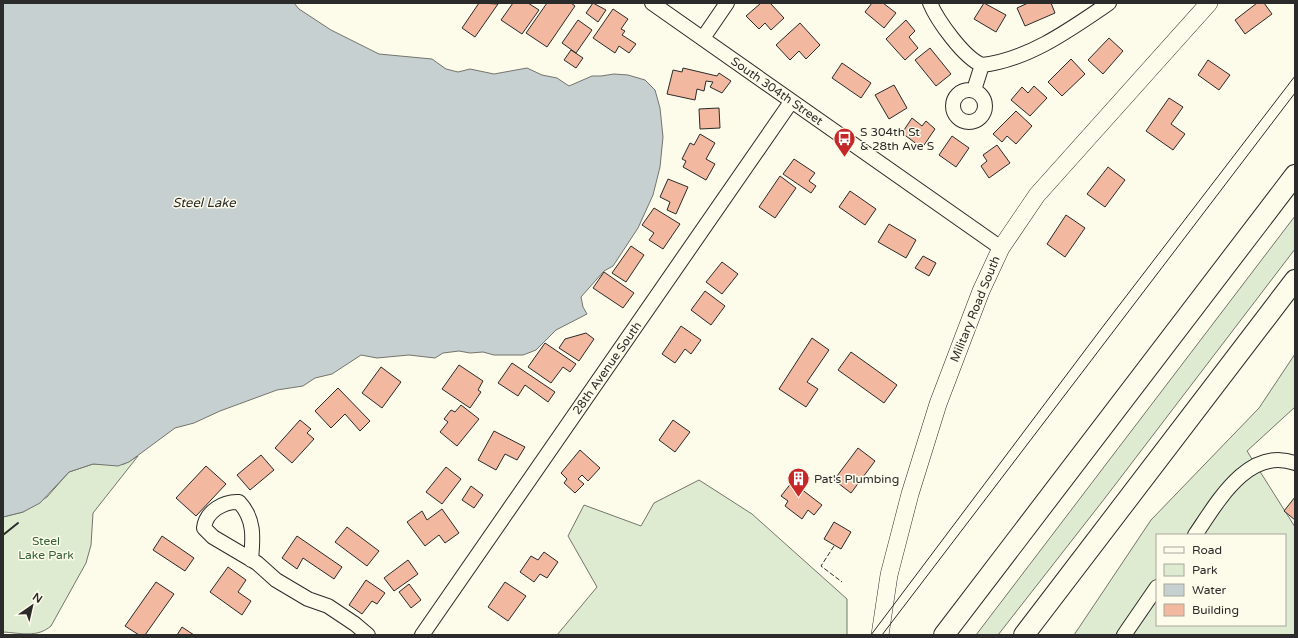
<svg xmlns="http://www.w3.org/2000/svg" width="1298" height="638" viewBox="0 0 1298 638" font-family="'Varela Round',sans-serif">
	<style>
		.green { fill: #deebd1; stroke: #74746e; fill-rule: evenodd }
		.water { fill: #c7d0d0; stroke: #74746e }
		.building { fill: #f2b8a0; stroke: #2b2b2b }
		.lines { fill: none; stroke-linecap: round; stroke-linejoin: round }
		.minor-casing { stroke: #2b2b2b; stroke-width: 16 }
		.major-casing { stroke: #2b2b2b; stroke-width: 18 }
		.highway-casing { stroke: #2b2b2b; stroke-width: 22 }
		.minor { stroke: #fdfbea; stroke-width: 14 }
		.major { stroke: #fdfbea; stroke-width: 17 }
		.highway { stroke: #fdfbea; stroke-width: 20 }
		.tram { stroke: #2b2b2b; stroke-width: 1 }
		.fence { stroke: #2b2b2b; stroke-width: 1; stroke-dasharray: 5 2; stroke-linecap: butt }
		.wall { stroke: #2b2b2b; stroke-width: 2 }
		.labels { text-anchor: middle; dominant-baseline: central; stroke-width: 3; stroke-linejoin: round; paint-order: stroke }
		.street-label { font-size: 12px; fill: #2b2b2b; stroke: #fdfbea }
		.poi-label { font-size: 12px; fill: #2b2b2b; stroke: #fdfbea; text-anchor: start }
		.park-label { font-size: 12px; fill: #34623c; stroke: #fdfbea }
		.water-label { font-size: 13px; font-style: italic; fill: #2b2b2b; stroke: #fdfbea }
	</style>
	<rect width="100%" height="100%" fill="#fdfbea"/>
	<path class="green" d="M1295,216V249L1105,498L998,635H976Z
		M1295,354V407L1247,451L1295,527V635H1074L1151,520L1259,408ZM1157,535H1285V625H1157Z
		M138,456L93,513L91,545L86,563L51,626C37,638 21,633 3,632V517L23,512L47,497L69,472L93,464H124Z
		M699,480L752,514L847,599V635H557L597,587L568,536L584,505L641,526L654,503Z"/>
	<path class="water" d="M3,3H294L299,9L331,30L379,54L432,59L446,69L458,72L470,69L494,74L527,68L542,75L557,78L569,86L592,76H601L614,74L628,75L645,80L655,90L660,108L663,137L660,167L653,195L638,228L613,266L604,271L581,297L583,307L587,314L556,330L536,350L523,355H494L483,352L470,353L459,351L443,353L435,358L409,355L377,358L361,355L332,374L315,378L303,386L277,390L220,411L194,423L175,428L129,462L118,466L93,464L69,472L40,503L23,512L3,517Z"/>
	<path class="building" d="M479,3L498,4L475,37L462,28Z
		M513,3H528L539,10L522,34L501,20Z
		M547,3H571L575,6L547,47L526,33Z
		M593,3L606,10L598,22L586,13Z
		M761,3H770L784,18L771,30L765,23L759,29L746,16Z
		M872,3H883L896,13L884,28L865,12Z
		M984,3L1006,15L996,32L974,19Z
		M1028,3H1051L1055,13L1025,26L1017,8Z
		M1257,3H1264L1272,14L1245,34L1235,20Z
		M613,9L628,19L621,29L625,31L622,35L636,44L629,53L619,46L615,53L593,38Z
		M578,20L592,30L576,53L562,43Z
		M906,20L915,31L909,37L918,48L905,60L886,39Z
		M800,23L820,45L806,59L799,51L790,60L776,45Z
		M1109,38L1123,51L1103,74L1088,60Z
		M930,48L951,74L936,86L915,60Z
		M571,50L583,58L576,68L564,60Z
		M1071,59L1085,74L1062,96L1048,82Z
		M1208,60L1230,75L1219,90L1198,75Z
		M842,63L871,83L861,98L832,78Z
		M683,68L717,76L719,73L731,81L722,93L710,87L713,82L706,81L704,91L697,89L695,100L667,94L673,70L682,72Z
		M894,85L907,108L889,119L875,95Z
		M1034,86L1047,98L1030,116L1011,100L1022,87L1028,93Z
		M1169,98L1183,107L1171,124L1185,134L1173,150L1146,131Z
		M719,108L720,128L700,129L699,109Z
		M1016,111L1032,126L1016,144L1007,136L1002,142L993,134Z
		M912,118L922,126L926,121L935,129L922,148L902,133Z
		M700,134L715,143L706,159L715,164L706,180L683,167L686,161L682,159L690,143L694,145Z
		M952,136L969,148L956,167L939,155Z
		M997,145L1010,163L989,178L981,166L987,161L983,155Z
		M794,159L815,173L809,181L816,186L811,193L783,174Z
		M1108,167L1125,180L1105,207L1087,194Z
		M780,176L796,188L775,218L759,207Z
		M668,179L688,187L676,214L667,210L670,202L660,197Z
		M850,191L876,209L865,225L839,207Z
		M654,208L680,224L663,249L649,240L654,233L642,225Z
		M1066,215L1085,228L1065,257L1047,244Z
		M889,224L916,240L906,258L878,242Z
		M631,246L644,255L626,282L612,273Z
		M923,256L936,263L929,276L915,268Z
		M722,262L738,274L722,294L706,282Z
		M604,272L634,293L623,308L593,288Z
		M705,291L725,306L711,325L691,310Z
		M681,326L701,340L691,354L685,349L675,363L662,354Z
		M586,333L594,339L579,361L559,348L565,339Z
		M812,338L829,350L807,382L818,389L806,407L779,389Z
		M545,343L576,364L570,372L563,367L551,383L528,367Z
		M851,352L897,385L884,403L838,370Z
		M512,363L555,392L548,402L525,385L518,396L498,383Z
		M459,365L483,381L478,390L481,392L470,408L442,389Z
		M381,367L401,382L382,408L362,393Z
		M338,388L370,421L360,431L345,414L331,428L315,411Z
		M461,405L479,419L457,446L440,432L448,422L444,419L451,410L455,412Z
		M300,420L311,429L307,433L314,439L292,463L275,448Z
		M673,420L690,432L675,452L659,440Z
		M494,431L525,447L517,460L505,454L496,470L478,460Z
		M858,448L875,461L851,493L834,480Z
		M580,450L600,468L588,481L582,475L578,479L584,484L575,493L564,483L567,479L561,473Z
		M261,455L274,470L250,490L237,475Z
		M206,466L226,484L196,516L176,498Z
		M446,467L461,479L442,504L426,492Z
		M792,482L822,505L814,515L808,510L802,519L785,506L788,501L781,496Z
		M471,486L483,495L474,508L462,500Z
		M1295,497V520L1284,511Z
		M442,509L459,533L445,543L439,535L425,546L407,522L422,511L427,520Z
		M834,522L851,532L841,549L824,539Z
		M347,527L379,551L367,566L335,542Z
		M162,536L194,558L185,571L153,550Z
		M297,536L342,567L334,579L303,558L297,569L282,558Z
		M544,552L558,562L547,578L540,574L534,582L520,572L531,556L538,560Z
		M408,560L418,574L394,591L384,578Z
		M228,567L246,580L238,592L251,601L242,615L210,592Z
		M366,580L385,593L377,604L372,601L362,614L349,605Z
		M156,582L174,594L145,635H139L125,626Z
		M505,582L526,596L508,621L488,607Z
		M409,584L421,600L411,608L399,592Z
		M182,627L194,635H177Z"/>
	<g class="lines">
		<defs>
			<path id="minor" d="M652,3L1001,248
				M930,3C937,20 964,58 982,65
				M703,38L727,3
				M982,65C1028,60 1071,29 1109,3
				M953 106a16 16 0 1 1 32 0a16 16 0 1 1-32 0Z
				M974,90L982,65
				M1195,535C1217,503 1248,446 1295,463
				M251,560C253,538 255,519 239,502C224,501 206,511 204,528L213,537L257,563L276,580L308,599L328,606L355,624L368,635
				M422,635L791,102
				M1124,635L1157,587"/>
			<path id="major" d="M880,635L889,575L910,494L938,404L981,291L1001,248L1037,195L1209,3"/>
			<path id="highway" d="M944,635L1295,175
				M1024,635L1295,280"/>
		</defs>
		<use href="#minor" class="minor-casing"/>
		<use href="#major" class="major-casing"/>
		<use href="#highway" class="highway-casing"/>
		<use href="#minor" class="minor"/>
		<use href="#major" class="major"/>
		<use href="#highway" class="highway"/>
		<path class="tram" d="M871,635L1101,329L1295,76
			M882,635L1295,93"/>
		<path class="fence" d="M834,546L821,566L842,582"/>
		<path class="wall" d="M3,535L18,523"/>
	</g>
	<defs>
		<symbol id="bus-pin" viewBox="-11 -11 22 30"><path d="M0 17L-7.5 6A9.5 9.5 0 1 1 7.5 6Z" fill="#c62828" stroke="#fdfbea"/><path d="M-5-6H5V4H4V6H2V4H-2V6H-4V4H-5ZM-3.5-4V0h7V-4ZM-3.5 1.2v1.5H-2V1.2ZM2 1.2v1.5H3.5V1.2Z" fill="#fff"/></symbol>
		<symbol id="building-pin" viewBox="-11 -11 22 30"><path d="M0 17L-7.5 6A9.5 9.5 0 1 1 7.5 6Z" fill="#c62828" stroke="#fdfbea"/><path d="M-4-6H4V6H1V3H-1V6H-4ZM-2.5-4.3h1.7v1.8h-1.7ZM.8-4.3h1.7v1.8H.8ZM-2.5-1h1.7V.8h-1.7ZM.8-1h1.7V.8H.8Z" fill="#fff"/></symbol>
	</defs>
	<g fill-rule="evenodd">
		<use href="#bus-pin" x="832" y="126" width="25" height="34"/>
		<use href="#building-pin" x="786" y="466" width="25" height="34"/>
	</g>
	<g class="labels">
		<g class="street-label">
			<text transform="translate(777 91) rotate(35)">South 304th Street</text>
			<text transform="translate(975 309) rotate(-68)">Military Road South</text>
			<text transform="translate(607 368) rotate(-55)">28th Avenue South</text>
		</g>
		<g class="poi-label">
			<text x="860" y="132">S 304th St<tspan x="860" dy="14">&amp; 28th Ave S</tspan></text>
			<text x="814" y="479">Pat's Plumbing</text>
		</g>
		<g class="park-label">
			<text x="46" y="541">Steel<tspan x="46" dy="14">Lake Park</tspan></text>
		</g>
		<g class="water-label">
			<text x="204" y="203">Steel Lake</text>
		</g>
	</g>
	<rect width="1298" height="638" fill="none" stroke="#2b2b2b" stroke-width="8"/>
	<rect x="1156" y="534" width="130" height="92" fill="#fdfbea" stroke="#a9a89e"/>
	<rect x="1164" y="547" width="20" height="6" fill="#fdfbea" stroke="#a9a89e"/>
	<text x="1192" y="554" font-size="12" fill="#2b2b2b">Road</text>
	<rect x="1164" y="564" width="20" height="12" fill="#deebd1" stroke="#a9a89e"/>
	<text x="1192" y="574" font-size="12" fill="#2b2b2b">Park</text>
	<rect x="1164" y="584" width="20" height="12" fill="#c7d0d0" stroke="#a9a89e"/>
	<text x="1192" y="594" font-size="12" fill="#2b2b2b">Water</text>
	<rect x="1164" y="604" width="20" height="12" fill="#f2b8a0" stroke="#a9a89e"/>
	<text x="1192" y="614" font-size="12" fill="#2b2b2b">Building</text>
	<g transform="translate(32 606) rotate(34)" stroke="#fdfbea" stroke-width="3" paint-order="stroke">
	<path d="M0-3L7 15L0 10L-7 15Z" fill="#2b2b2b"/>
	<text y="-6" font-size="11" font-weight="bold" text-anchor="middle" fill="#2b2b2b">N</text>
	</g>
</svg>
